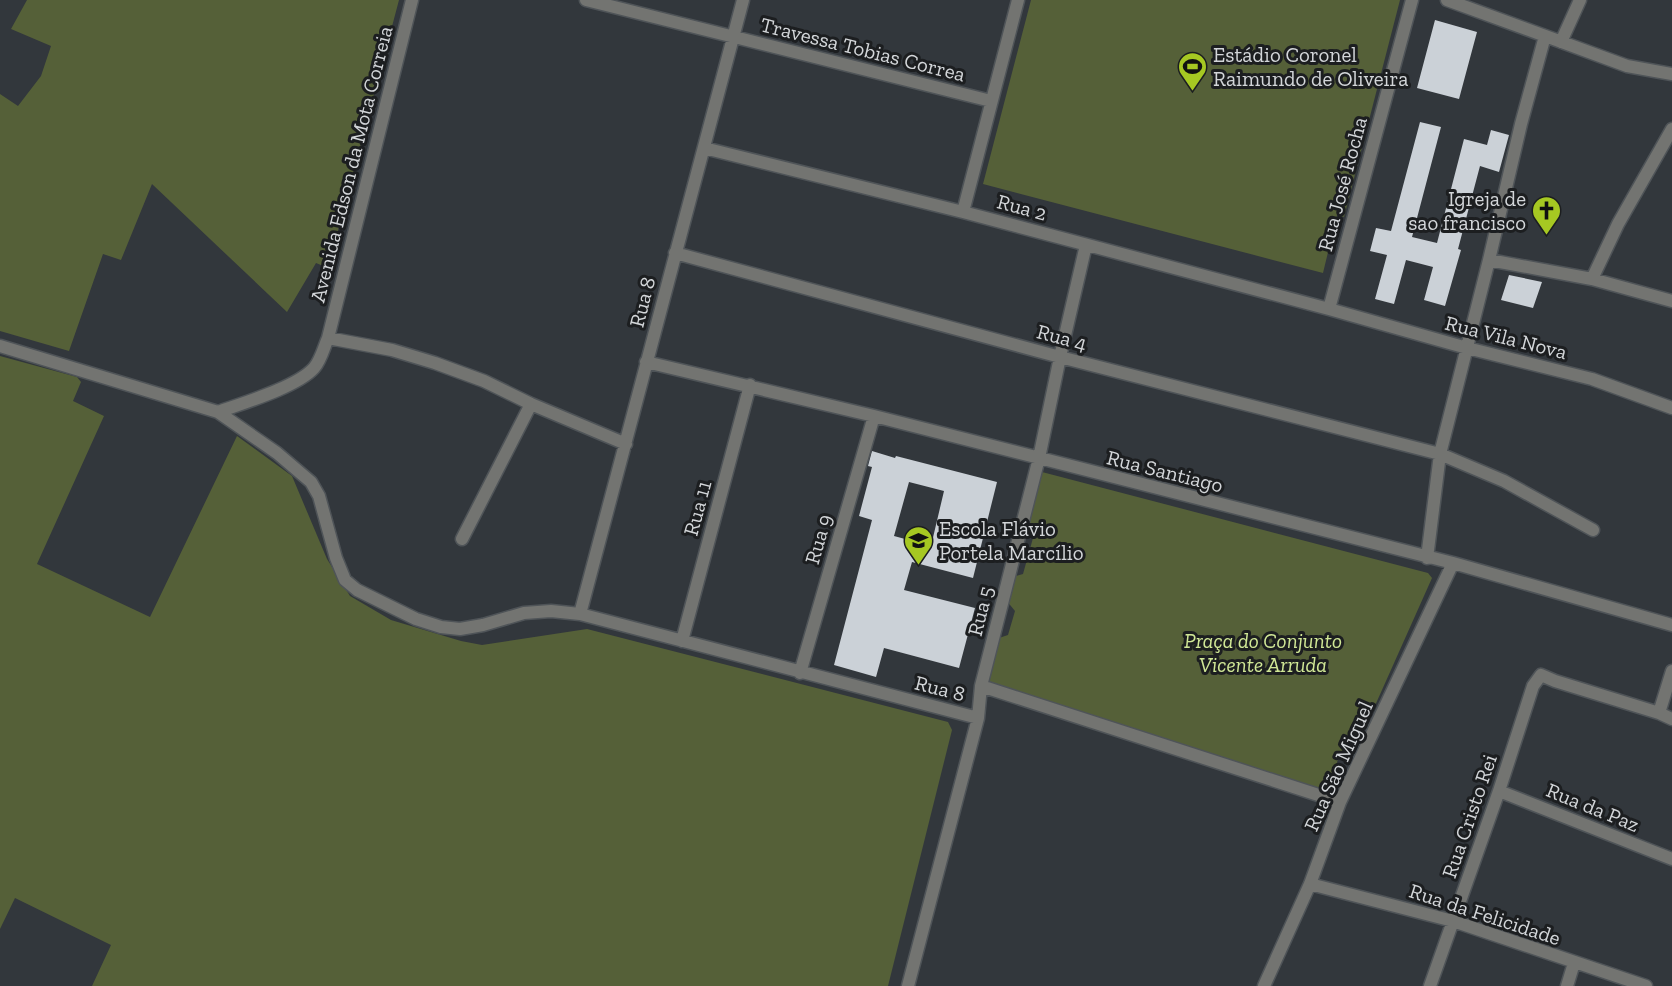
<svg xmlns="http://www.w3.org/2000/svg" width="1672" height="986" viewBox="0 0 1672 986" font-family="'Zilla Slab',serif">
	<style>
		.green { fill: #556038 }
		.building { fill: #cbd1d7; fill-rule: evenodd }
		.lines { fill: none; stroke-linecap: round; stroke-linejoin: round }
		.street-casing { stroke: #4f5458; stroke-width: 15 }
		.street { stroke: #737471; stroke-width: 12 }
		.labels { text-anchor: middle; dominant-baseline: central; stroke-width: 6; stroke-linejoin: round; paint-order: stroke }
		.street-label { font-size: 21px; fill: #d3d6d9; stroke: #1c1e20 }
		.poi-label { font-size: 21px; fill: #d3d6d9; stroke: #1c1e20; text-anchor: start }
		.park-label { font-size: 21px; font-style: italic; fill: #d1e896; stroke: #1c1e20 }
	</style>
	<rect width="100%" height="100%" fill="#32373c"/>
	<path class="green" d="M27,0H399L336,238L333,270L316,263L287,312L152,184L121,260L103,254L69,351L0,331V94L18,106L41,76L51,46L11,29Z
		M1031,0H1400L1344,217L1337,215L1323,273L983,184Z
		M0,356L77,377L81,382L73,401L104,416L37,564L150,617L237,436L292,476L327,559L350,596L391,620L461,641L482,645L587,629L948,722L952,730L888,986H92L111,945L15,898L0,929Z
		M1042,472L1428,573L1432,578L1365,728L1351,732L1337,762L1342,775L1333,796L989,683L985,679L996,639L1008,635L1015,611L1006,600L1012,577L1023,574L1033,538L1024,528L1039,475Z"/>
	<path class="building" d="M1435,20L1477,32L1459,99L1417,88Z
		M1420,122L1441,127L1412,237L1437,243L1464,139L1487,145L1491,130L1509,135L1499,172L1480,166L1458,249L1461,250L1445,306L1424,300L1433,267L1406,260L1394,304L1375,299L1387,255L1370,251L1376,228L1391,231Z
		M1509,275L1542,282L1533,308L1501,300Z
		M872,451L895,458L896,456L997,482L973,578L912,562L904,590L975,608L959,668L884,648L876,677L834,665L872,520L859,516L872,467L868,466ZM909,482L944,491L931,546L894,536Z"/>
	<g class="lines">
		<defs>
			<path id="street" d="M586,0L991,101
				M1447,0L1627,66L1672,74
				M1561,42L1580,0
				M704,148L963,212L1329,309L1467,348L1592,379L1672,408
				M963,212L1018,0
				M675,253L1060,357L1440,454L1504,481L1593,530
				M1489,260L1592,279L1672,301
				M1592,279L1618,224L1672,129
				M1329,309L1412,0
				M328,338L392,350L435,363L484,381L531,404L626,444
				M0,346L218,412L277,453L311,482L319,496L336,558L345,580L357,590L416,619L441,627L460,629L483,625L524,613L551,611L580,614L978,718
				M646,362L874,416L1453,563L1672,625
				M218,412C243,403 297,387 314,368C321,360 324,347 328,338L412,0
				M462,539L531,404
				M1427,558L1440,454L1489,260L1521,124L1545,36
				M580,614L743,0
				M682,641L750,385
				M800,673L874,416
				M981,686L1340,802
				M1659,713L1672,671
				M1499,791L1672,859
				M1310,884L1453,921L1646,986
				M908,986L978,718L981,686L1039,458L1060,357L1086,245
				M1264,986L1310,884L1340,802L1453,563
				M1430,986L1499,791L1533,686L1541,675L1555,681L1659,713L1672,719
				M1567,986L1574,963"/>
		</defs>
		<use href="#street" class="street-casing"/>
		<use href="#street" class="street"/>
	</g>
	<defs>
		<symbol id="stadium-pin" viewBox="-11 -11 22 30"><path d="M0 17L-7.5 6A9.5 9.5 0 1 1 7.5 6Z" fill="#a6c822" stroke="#1c1e20"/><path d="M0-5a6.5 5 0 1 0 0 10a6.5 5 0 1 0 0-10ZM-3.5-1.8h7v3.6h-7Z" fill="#111"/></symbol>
		<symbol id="church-pin" viewBox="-11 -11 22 30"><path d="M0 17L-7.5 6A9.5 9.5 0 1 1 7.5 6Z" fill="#a6c822" stroke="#1c1e20"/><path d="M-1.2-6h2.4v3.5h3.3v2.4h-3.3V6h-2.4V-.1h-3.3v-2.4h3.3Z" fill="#111"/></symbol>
		<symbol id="school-pin" viewBox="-11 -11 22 30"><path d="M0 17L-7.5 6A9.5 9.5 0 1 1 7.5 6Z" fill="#a6c822" stroke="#1c1e20"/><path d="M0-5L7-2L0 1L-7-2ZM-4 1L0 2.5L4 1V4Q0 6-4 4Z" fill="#111"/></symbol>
	</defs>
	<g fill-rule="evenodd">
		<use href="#stadium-pin" x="1176" y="50" width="33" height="45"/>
		<use href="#church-pin" x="1530" y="194" width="33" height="45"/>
		<use href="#school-pin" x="902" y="524" width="33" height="45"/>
	</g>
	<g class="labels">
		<g class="street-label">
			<text transform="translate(863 49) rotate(14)">Travessa Tobias Correa</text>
			<text transform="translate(351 164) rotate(-76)">Avenida Edson da Mota Correia</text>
			<text transform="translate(1342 184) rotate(-75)">Rua José Rocha</text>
			<text transform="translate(1022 207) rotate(15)">Rua 2</text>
			<text transform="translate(642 302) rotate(-76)">Rua 8</text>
			<text transform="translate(1062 337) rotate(15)">Rua 4</text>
			<text transform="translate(1506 337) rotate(14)">Rua Vila Nova</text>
			<text transform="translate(1165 471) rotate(14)">Rua Santiago</text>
			<text transform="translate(697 508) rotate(-75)">Rua 11</text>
			<text transform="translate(818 539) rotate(-74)">Rua 9</text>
			<text transform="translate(980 611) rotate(-76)">Rua 5</text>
			<text transform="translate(940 688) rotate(14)">Rua 8</text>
			<text transform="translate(1338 766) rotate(-66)">Rua São Miguel</text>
			<text transform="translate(1593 807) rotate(22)">Rua da Paz</text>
			<text transform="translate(1469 816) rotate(-71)">Rua Cristo Rei</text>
			<text transform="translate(1485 914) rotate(18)">Rua da Felicidade</text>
		</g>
		<g class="poi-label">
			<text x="1213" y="54">Estádio Coronel<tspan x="1213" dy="24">Raimundo de Oliveira</tspan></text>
			<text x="1526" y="198" text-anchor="end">Igreja de<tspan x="1526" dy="24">sao francisco</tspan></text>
			<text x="939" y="528">Escola Flávio<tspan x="939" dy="24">Portela Marcílio</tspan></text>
		</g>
		<g class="park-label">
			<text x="1263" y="640">Praça do Conjunto<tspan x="1263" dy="24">Vicente Arruda</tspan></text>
		</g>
	</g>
</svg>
